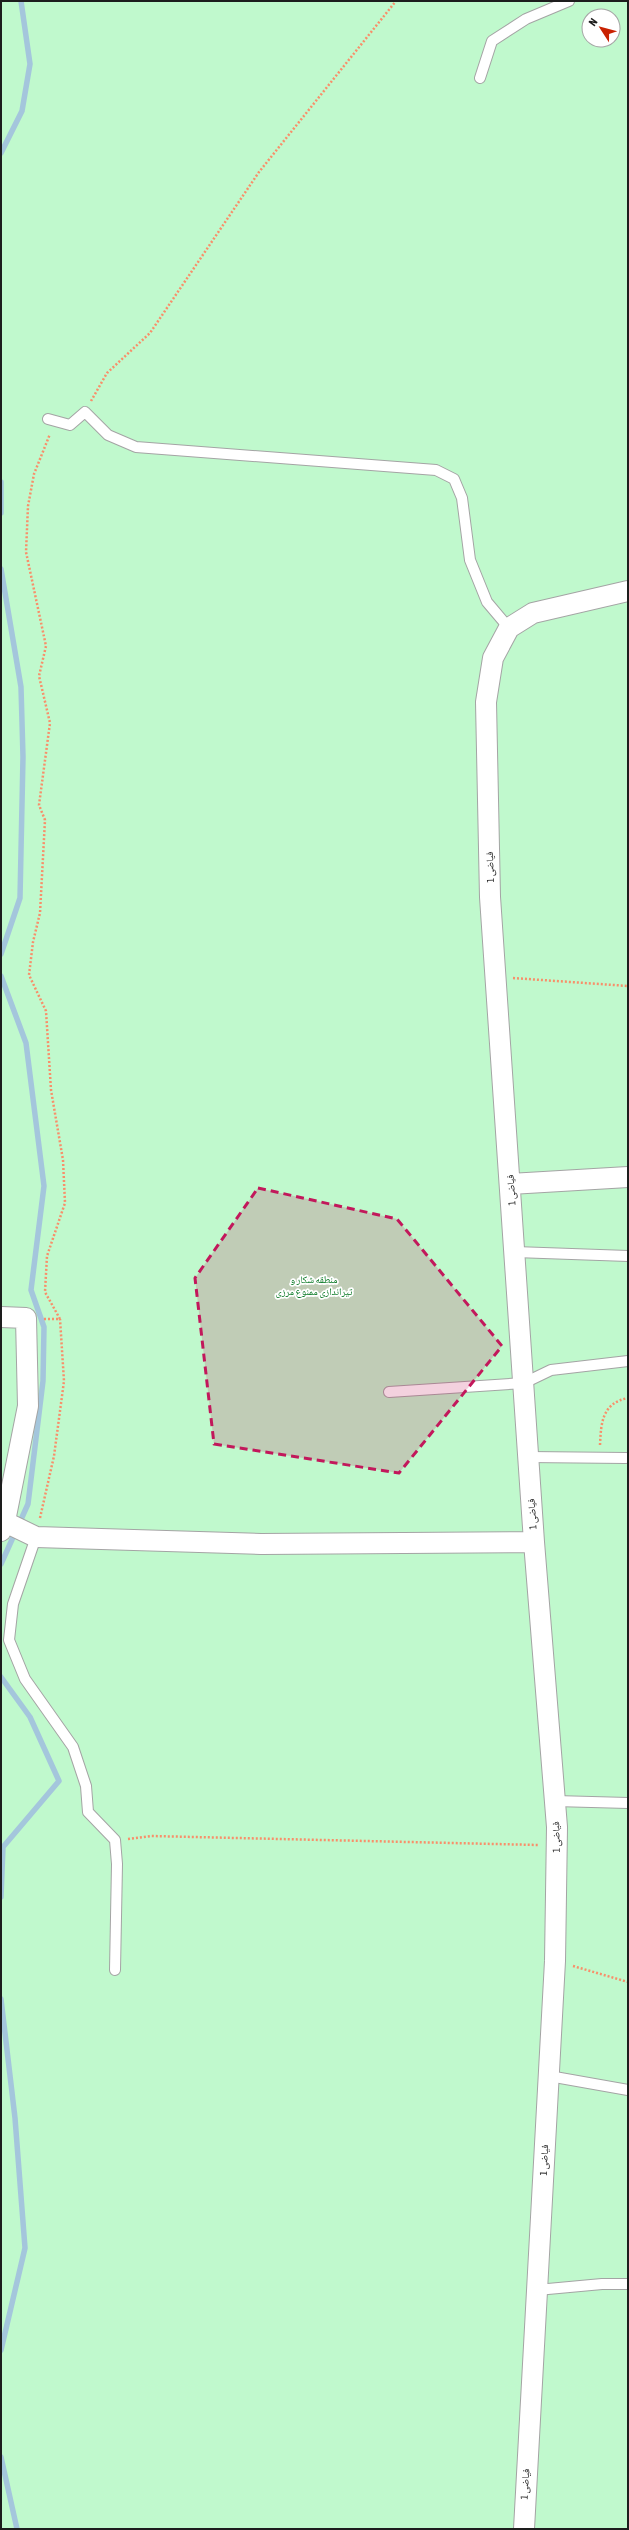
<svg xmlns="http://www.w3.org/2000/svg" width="629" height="2530" viewBox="0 0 629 2530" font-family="'Asap Condensed','Noto Naskh Arabic',sans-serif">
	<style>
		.park { fill: #c0f9cd; fill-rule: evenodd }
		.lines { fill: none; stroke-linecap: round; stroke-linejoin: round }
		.stream { stroke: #a4c6dc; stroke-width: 5.5 }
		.lane-casing { stroke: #a4a4a4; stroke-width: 12 }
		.street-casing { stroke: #a4a4a4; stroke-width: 22 }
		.path { stroke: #f88f6a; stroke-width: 2.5; stroke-dasharray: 2 2; stroke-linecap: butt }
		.lane { stroke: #fff; stroke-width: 10 }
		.street { stroke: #fff; stroke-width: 20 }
		.marked { fill: #c2185b; fill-opacity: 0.2; stroke: #c2185b; stroke-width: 3; stroke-dasharray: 8 5; stroke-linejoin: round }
		.labels { text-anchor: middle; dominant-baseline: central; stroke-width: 3.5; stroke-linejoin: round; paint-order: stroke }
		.street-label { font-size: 10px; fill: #1d1d1d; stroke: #fff }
		.park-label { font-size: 10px; fill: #0c7a27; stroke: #fff }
	</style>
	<rect width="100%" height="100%" fill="#eeece3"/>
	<path class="park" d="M1,1H628V2529H1ZM589,16H613V40H589Z"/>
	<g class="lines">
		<path class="stream" d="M1,153L22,111L30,64L21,1
			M1,482V513
			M1,569L21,687L23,757L20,898L1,954
			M1,976L26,1043L44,1186L31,1290L44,1327L43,1381L28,1504L1,1564
			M1,1677L30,1717L59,1781L3,1847L1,1897
			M1,1999L15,2118L25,2248L1,2350
			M1,2457L17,2529"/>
		<defs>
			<path id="lane" d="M480,78L492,41L526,19L569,1
				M48,419L70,425L85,412L108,435L136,447L436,470L454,479L462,498L470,560L487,602L509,628
				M515,1252L628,1256
				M389,1392L524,1383L551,1370L628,1361
				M528,1457L626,1458
				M36,1537L13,1604L9,1640L25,1679L73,1747L86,1786L88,1812L115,1840L117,1864L115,1970
				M555,1801L628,1803
				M549,2076L628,2090
				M537,2290L602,2284H628"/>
			<path id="street" d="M510,1184L628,1177
				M1,1317L26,1318L28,1406L5,1521L1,1531
				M1,1520L36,1537L261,1544L534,1542
				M524,2529L555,1961L557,1827L534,1542L490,897L486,702L493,658L509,628L533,613L628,591"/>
		</defs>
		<use href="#lane" class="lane-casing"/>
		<use href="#street" class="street-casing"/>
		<path class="path" d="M91,401L107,373L150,333L259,172L396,1
			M513,978L628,986
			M44,1319H60L45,1292L47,1256L65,1203L63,1160L51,1090L46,1011L29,975L33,942L40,913L45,820L39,805L50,723L39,676L46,646L26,552L28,506L34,474L50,434
			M600,1445C601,1423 602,1403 628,1398
			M40,1518L54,1456L64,1381L60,1319
			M128,1839L151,1836L538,1845
			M573,1966L628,1982"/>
		<use href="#lane" class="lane"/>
		<use href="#street" class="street"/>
	</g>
	<path class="marked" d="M258,1188L397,1219L502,1346L399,1473L214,1444L195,1278Z"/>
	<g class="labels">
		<g class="street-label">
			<text transform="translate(490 867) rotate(-92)">فیاضی 1</text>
			<text transform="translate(511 1190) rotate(-94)">فیاضی 1</text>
			<text transform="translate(532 1514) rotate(-94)">فیاضی 1</text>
			<text transform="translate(556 1837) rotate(-91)">فیاضی 1</text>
			<text transform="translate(544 2160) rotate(-87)">فیاضی 1</text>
			<text transform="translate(525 2484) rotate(-86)">فیاضی 1</text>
		</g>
		<g class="park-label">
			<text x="314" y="1279">منطقه شکار و<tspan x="314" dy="12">تیراندازی ممنوع مرزی</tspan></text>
		</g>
	</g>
	<rect width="629" height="2530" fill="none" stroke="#1d1d1d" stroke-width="4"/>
	<g transform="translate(601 28) rotate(306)"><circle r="19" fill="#ffffff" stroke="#a5a5a5"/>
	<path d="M0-3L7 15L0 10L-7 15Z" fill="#c92202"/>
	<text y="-6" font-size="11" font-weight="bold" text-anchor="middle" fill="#1d1d1d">N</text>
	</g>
</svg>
